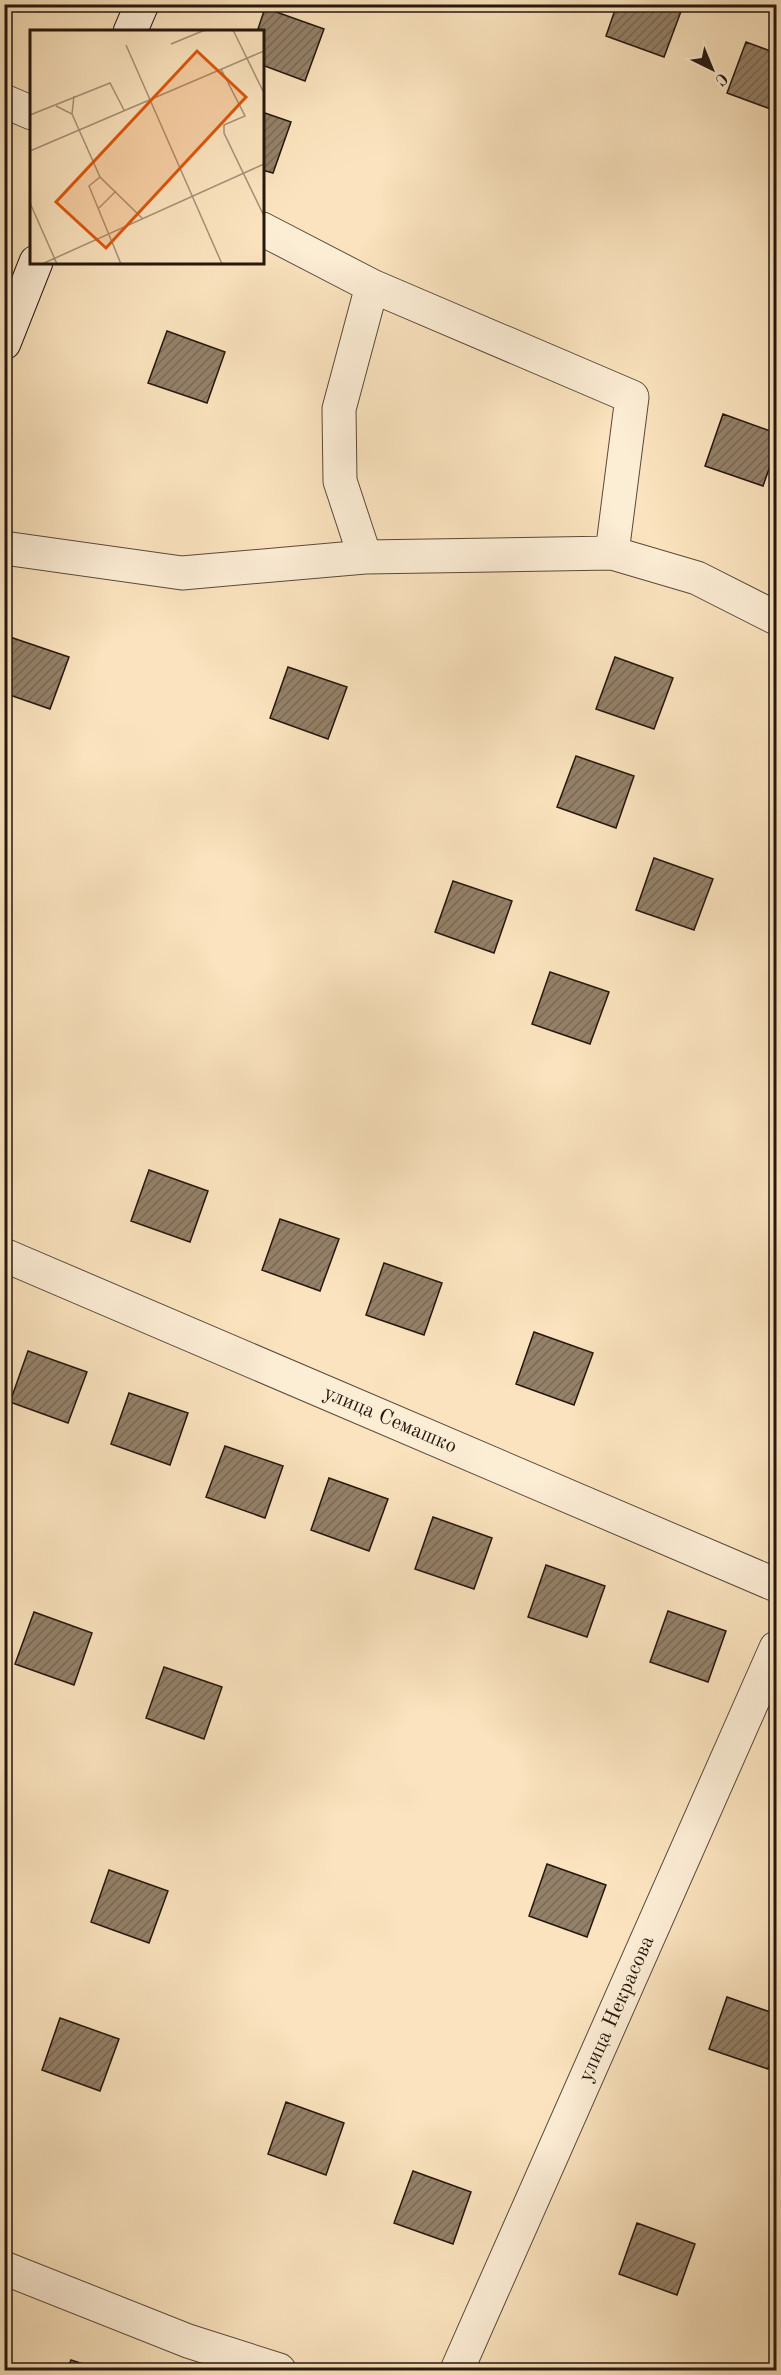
<svg xmlns="http://www.w3.org/2000/svg" width="781" height="2375" viewBox="0 0 781 2375" font-family="'Old Standard TT',serif">
	<style>
		.building { fill: url(#building-hatch); stroke: #25170d; stroke-width: 1.5 }
		.lines { fill: none; stroke-linecap: round; stroke-linejoin: round }
		.street-casing { stroke: #5a4a39; stroke-width: 35 }
		.secondary-casing { stroke: #25170d; stroke-width: 35 }
		.street { stroke: #fcedd5; stroke-width: 33 }
		.secondary { stroke: #fcedd5; stroke-width: 33 }
		.labels { text-anchor: middle; dominant-baseline: central; stroke-width: 5; stroke-linejoin: round; paint-order: stroke }
		.street-label { font-size: 21px; fill: #25170d; stroke: #fcedd5 }
		.inset-road { fill: none; stroke: #a59177; stroke-width: 1.5 }
		.view { fill: #de560c; fill-opacity: 0.15; stroke: #de560c; stroke-width: 3 }
		.inset-edge { fill: none; stroke: #25170d; stroke-width: 3 }
	</style>
	<defs>
		<pattern id="building-hatch" width="6" height="6" patternUnits="userSpaceOnUse" patternTransform="scale(1.5)"><rect width="6" height="6" fill="#948169"/><path d="M-1 1l2-2M0 6l6-6M5 7l2-2" fill="none" stroke="#796955"/></pattern>
	</defs>
	<rect width="100%" height="100%" fill="#fae3be"/>
	<filter id="stains"><feTurbulence type="fractalNoise" baseFrequency=".00333" numOctaves="4"/><feColorMatrix values="0 0 0 0 .2 0 0 0 0 .09 0 0 0 0 .02 0 0 0 .5 -.17"/></filter>
	<radialGradient id="worn" r=".72"><stop offset=".6" stop-color="#630" stop-opacity="0"/><stop offset="1" stop-color="#630" stop-opacity=".3"/></radialGradient>
	<path class="building" d="M617,4L683,6L664,57L606,36Z
		M265,8L324,29L305,81L262,65V32H257Z
		M746,42L776,53V111L727,93Z
		M262,112L291,122L273,173L262,170Z
		M167,331L225,352L207,403L148,383Z
		M723,414L776,433V449L763,486L705,466Z
		M10,637L69,657L50,709L4,693V653Z
		M615,657L673,678L654,729L596,709Z
		M288,667L347,687L328,739L270,718Z
		M576,756L634,776L616,828L557,807Z
		M654,858L713,879L694,930L636,910Z
		M453,881L512,901L494,953L435,932Z
		M550,972L609,992L590,1044L532,1024Z
		M149,1170L208,1191L190,1242L131,1221Z
		M280,1219L339,1239L320,1291L262,1270Z
		M384,1263L442,1283L424,1335L366,1315Z
		M534,1332L593,1353L574,1405L516,1384Z
		M28,1351L87,1372L68,1423L10,1402Z
		M129,1393L188,1413L170,1465L111,1444Z
		M225,1446L283,1466L265,1518L206,1497Z
		M329,1478L388,1499L369,1551L311,1530Z
		M433,1517L492,1538L474,1589L415,1569Z
		M546,1565L605,1586L587,1637L528,1617Z
		M668,1611L726,1631L708,1682L650,1662Z
		M34,1612L92,1633L74,1685L15,1664Z
		M164,1667L222,1687L204,1739L146,1718Z
		M547,1864L606,1885L587,1937L529,1916Z
		M109,1870L168,1891L149,1943L91,1922Z
		M727,1997L776,2014V2044L768,2069L709,2049Z
		M60,2018L119,2039L100,2091L42,2070Z
		M286,2102L344,2123L326,2175L268,2154Z
		M413,2171L471,2192L453,2244L394,2223Z
		M637,2223L695,2244L677,2295L619,2274Z
		M71,2360L102,2370H67Z"/>
	<g class="lines">
		<defs>
			<path id="street" d="M4,101L32,113
				M262,229L372,286L632,397L612,553
				M4,548L182,573L365,557L612,553L697,578L776,618
				M365,557L340,481L339,409L372,286
				M4,1255L776,1585
				M4,2268L188,2341L279,2370
				M457,2370L776,1648"/>
			<path id="secondary" d="M130,32L142,4
				M4,343L36,262"/>
		</defs>
		<use href="#street" class="street-casing"/>
		<use href="#secondary" class="secondary-casing"/>
		<use href="#street" class="street"/>
		<use href="#secondary" class="secondary"/>
	</g>
	<g class="labels">
		<g class="street-label">
			<text transform="translate(390 1420) rotate(23)">улица Семашко</text>
			<text transform="translate(617 2009) rotate(-66)">улица Некрасова</text>
		</g>
	</g>
	<g transform="translate(30 30)">
		<rect width="234" height="234" fill="#fae3be"/>
		<path class="inset-road" d="M203,0L234,63M141,14L175,0M96,15L192,234M191,39L215,86L194,95V103L234,186M26,76L42,84L70,147L112,188M42,84L44,66M0,85L80,53L94,80M0,121L234,21M70,147L59,156L91,234M0,173L27,234M69,178L86,161M12,234L234,134"/>
		<path class="view" d="M167,21L216,67L76,218L26,172Z"/>
		<rect width="234" height="234" class="inset-edge"/>
	</g>
	<rect width="781" height="2375" fill="none" stroke="#fae3be" stroke-width="24"/>
	<rect x="6" y="6" width="769" height="2363" fill="none" stroke="#25170d" stroke-width="3"/>
	<rect x="12" y="12" width="757" height="2351" fill="none" stroke="#25170d" stroke-width="1.5"/>
	<g transform="translate(712 69) rotate(137)" stroke="#fcedd5" stroke-width="4.5" paint-order="stroke">
	<path d="M0-4.5L10 22L0 15L-10 22Z" fill="#25170d"/>
	<text y="-9" font-size="16" font-weight="bold" text-anchor="middle" fill="#25170d">С</text>
	</g>
	<rect width="100%" height="100%" filter="url(#stains)"/>
	<rect width="100%" height="100%" fill="url(#worn)"/>
</svg>
